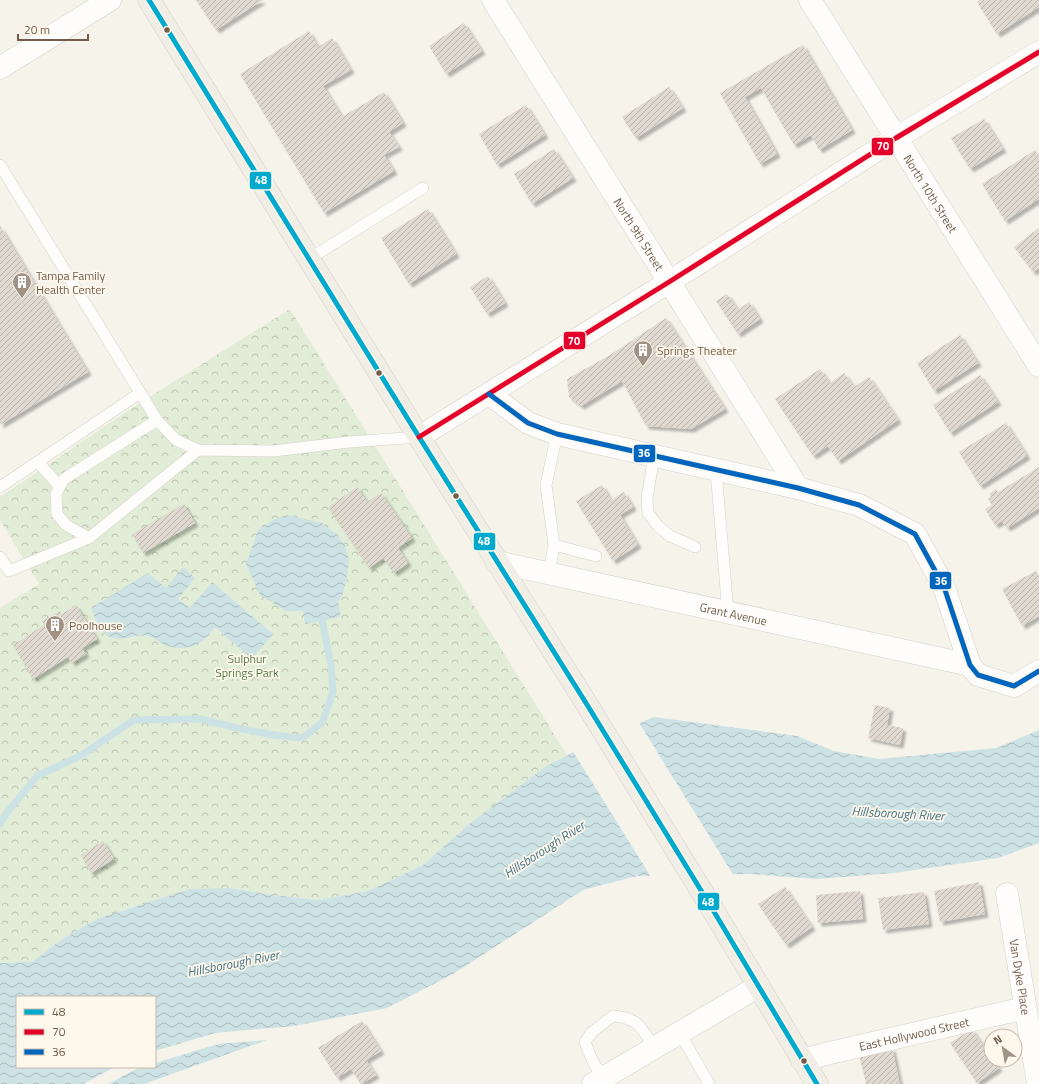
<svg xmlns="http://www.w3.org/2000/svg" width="1039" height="1084" viewBox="0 0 1039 1084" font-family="'Titillium Web',sans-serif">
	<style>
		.park { fill: url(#park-crowns) }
		.water { fill: url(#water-waves) }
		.pier { fill: #f6f3eb }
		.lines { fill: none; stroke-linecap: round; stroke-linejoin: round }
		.stream { stroke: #cde2e5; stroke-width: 7 }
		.building { fill: url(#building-hatch); filter: url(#shadow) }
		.service-casing { stroke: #d5d0c9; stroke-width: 12 }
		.minor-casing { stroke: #d5d0c9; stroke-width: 23 }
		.tertiary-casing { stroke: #d5d0c9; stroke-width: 23 }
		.primary-casing { stroke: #d5cec6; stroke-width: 23 }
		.service { stroke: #fefdfc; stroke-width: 11 }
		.minor { stroke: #fefdfc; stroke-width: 22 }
		.tertiary { stroke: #fefdfc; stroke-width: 22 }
		.primary { stroke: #f1eee6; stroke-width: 22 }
		.bus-1-casing { stroke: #fef8ec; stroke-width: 8 }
		.bus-2-casing { stroke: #fef8ec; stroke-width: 8 }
		.bus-3-casing { stroke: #fef8ec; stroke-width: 8 }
		.bus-1 { stroke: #00a9ce; stroke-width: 5 }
		.bus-2 { stroke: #e4002b; stroke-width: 5 }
		.bus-3 { stroke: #0065bd; stroke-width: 5 }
		.bus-dot { fill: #725d4c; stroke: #fef8ec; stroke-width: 1.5 }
		.labels { text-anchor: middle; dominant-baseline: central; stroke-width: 3.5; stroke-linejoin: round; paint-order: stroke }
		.street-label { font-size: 12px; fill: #725d4c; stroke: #fef8ec }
		.poi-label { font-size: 12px; fill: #725d4c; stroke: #fef8ec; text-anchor: start }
		.park-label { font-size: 12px; fill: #547d48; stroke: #fef8ec }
		.water-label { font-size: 13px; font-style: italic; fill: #477585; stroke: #fef8ec }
		.line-badge { stroke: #fef8ec; stroke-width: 1.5 }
		.badge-label { font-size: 11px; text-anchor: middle; font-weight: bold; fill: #fff }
	</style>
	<defs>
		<pattern id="park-crowns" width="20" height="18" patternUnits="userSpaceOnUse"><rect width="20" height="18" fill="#e1edd6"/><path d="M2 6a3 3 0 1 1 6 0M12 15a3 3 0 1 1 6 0" fill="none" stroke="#bbc3b0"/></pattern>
		<pattern id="water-waves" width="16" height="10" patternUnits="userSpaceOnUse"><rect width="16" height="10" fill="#cde2e5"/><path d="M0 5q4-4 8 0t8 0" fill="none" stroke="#abbabc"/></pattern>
		<pattern id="building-hatch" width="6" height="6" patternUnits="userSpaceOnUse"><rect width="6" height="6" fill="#dfd9d0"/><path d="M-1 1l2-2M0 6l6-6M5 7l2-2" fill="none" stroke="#b9b3ab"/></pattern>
		<filter id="shadow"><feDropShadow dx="3.5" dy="3.5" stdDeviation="1" flood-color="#0004"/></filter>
	</defs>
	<rect width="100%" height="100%" fill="#f6f3eb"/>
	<path class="park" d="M290,309L567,755L545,767L468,825L423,865L368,891L319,900L272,895L230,888L134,907L97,919L62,939L32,962L0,963V608L39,584L0,520V497L135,406Z"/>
	<path class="water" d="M288,515L322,523L335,533L345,545L349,560L346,582L343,593L338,602L341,617L305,624L303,611H286L260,595L246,564L258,530L275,519Z
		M183,567L195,578L178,599L190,608L212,582L273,634L252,659L215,627C211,631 208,636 205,639C193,649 175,651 161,643C158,642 155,638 151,637C143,634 134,636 127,638C103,643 98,625 91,608L148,573L166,588Z
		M654,717L797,736L834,751L879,759L996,748L1039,730V843L998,858L894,873L817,879L749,874L637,876L583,890L453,974L387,1008L294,1026L215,1033L155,1051V997H17V1067H115L83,1084H0V963L32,962L62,939L97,919L190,889L230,888L272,895L319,900L368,891L423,865L468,825L545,767L584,746Z
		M267,1040L144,1084H108L136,1069L143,1067H155V1063L218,1044Z"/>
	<path class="pier" d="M638,721L734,876L651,877L572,750Z"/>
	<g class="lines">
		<path class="stream" d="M0,824L6,814L37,776L80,756L134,720L201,719L237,728L273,735L302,738L322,723L333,692L331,665L322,620"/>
	</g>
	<path class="building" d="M196,0H263L216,30Z
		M979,0H1039V7L997,34L977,2Z
		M464,23L482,51L446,74L429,46Z
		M309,31L318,47L332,38L351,70L323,86L342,117L384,92L403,123L389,132L399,147L384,155L394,171L324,213L240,74Z
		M803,45L852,130L819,150L811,135L794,145L761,88L745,97L777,154L760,164L720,93Z
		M669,87L683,108L636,138L622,117Z
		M526,105L545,135L497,165L479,134Z
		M984,119L1003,149L970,169L951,138Z
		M554,149L573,178L532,204L514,174Z
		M1035,150L1039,157V199L1005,221L982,184Z
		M428,209L456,254L409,284L381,238Z
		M0,226L88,372L0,425Z
		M1039,228V268L1033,272L1014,247Z
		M488,276L505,303L487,314L470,287Z
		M727,294L738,310L749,302L760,319L738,334L716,301Z
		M666,318L725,409L691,429L646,426L622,381L581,406L569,397L567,379L610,355Z
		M960,335L978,363L934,391L917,363Z
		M820,369L830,383L844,373L854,387L869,377L898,420L838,461L828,446L813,456L775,399Z
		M980,375L998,402L950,433L933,405Z
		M1006,423L1027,456L980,486L959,452Z
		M1039,467V508L1007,528L1002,521L995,525L985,509L992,505L988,499L991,497L989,494L996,489L998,492Z
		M602,485L611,500L624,492L633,507L620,515L638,545L613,561L576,501Z
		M357,487L367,502L381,493L412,538L398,548L408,563L394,573L383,558L369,568L328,507Z
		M184,504L195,523L143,553L132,534Z
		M1036,571L1039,577V616L1022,626L1002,589Z
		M76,605L97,639L82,648L86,654L72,663L68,657L33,679L13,645L44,625L42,621L60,611L62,614Z
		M875,705L890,708L887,725L903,728L900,745L868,738Z
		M103,841L114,859L91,873L81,855Z
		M979,882L985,914L940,922L934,891Z
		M785,887L812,927L786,945L758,904Z
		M860,891L863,919L818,923L816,895Z
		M924,892L929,924L883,930L878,898Z
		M362,1021L381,1051L366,1060L376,1075L361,1084L351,1069L337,1078L318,1048Z
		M972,1029L991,1057V1060H993L999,1068L977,1083L950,1043Z
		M892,1048L900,1084H862L866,1083L859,1055Z"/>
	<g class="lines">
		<defs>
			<path id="service" d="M0,165L157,420L176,440L198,450L273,451L349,442L419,437
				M309,259L423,188
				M557,434L546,485L554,545L596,556
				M654,456L647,498L648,513L658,526L670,536L695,547
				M38,462L60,487
				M716,470L728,613
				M0,487L140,393
				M89,538L66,525L57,514L56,494L64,479L157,420
				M0,557L9,571L89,538L198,450
				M549,574L554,545
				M679,1034L688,1047L709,1084
				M603,1078L593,1062L585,1042L592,1032L613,1016C639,1018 642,1028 654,1048"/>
			<g id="minor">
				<path id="s1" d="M493,0L798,488"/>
				<path id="s2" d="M810,0L1039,366"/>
				<path d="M489,394L528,423L557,434L798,488L859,505L915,534L944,587L970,665L978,675L1014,686L1039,671"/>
				<path d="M419,437L669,282L896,138L1039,52"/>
				<path id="s3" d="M497,562L970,665"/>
				<path id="s4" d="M1007,894L1038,1084"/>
				<path id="s5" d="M802,1060L834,1052L1025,1008"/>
				<path d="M593,1084L759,986"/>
			</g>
			<path id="tertiary" d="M0,68L110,0"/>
			<path id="primary" d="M149,0L419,437L586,703L710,905L817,1084"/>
		</defs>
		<use href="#service" class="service-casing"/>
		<use href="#minor" class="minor-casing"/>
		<use href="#tertiary" class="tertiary-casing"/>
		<use href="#primary" class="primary-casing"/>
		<use href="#service" class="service"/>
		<use href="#minor" class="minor"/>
		<use href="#tertiary" class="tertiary"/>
		<use href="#primary" class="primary"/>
		<defs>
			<path id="bus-1" d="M149,0L419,437L586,703L710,905L817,1084"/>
			<path id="bus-2" d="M419,437L669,282L896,138L1039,52"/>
			<path id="bus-3" d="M489,394L528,423L557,434L798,488L859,505L915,534L944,587L970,665L978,675L1014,686L1039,671"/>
		</defs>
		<use href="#bus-1" class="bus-1-casing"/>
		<use href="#bus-2" class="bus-2-casing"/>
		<use href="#bus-3" class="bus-3-casing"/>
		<use href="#bus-1" class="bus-1"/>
		<use href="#bus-2" class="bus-2"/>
		<use href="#bus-3" class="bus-3"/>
	</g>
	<defs>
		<symbol id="building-pin" viewBox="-11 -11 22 30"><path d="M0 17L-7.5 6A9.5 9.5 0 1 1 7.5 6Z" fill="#a09284" stroke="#fef8ec"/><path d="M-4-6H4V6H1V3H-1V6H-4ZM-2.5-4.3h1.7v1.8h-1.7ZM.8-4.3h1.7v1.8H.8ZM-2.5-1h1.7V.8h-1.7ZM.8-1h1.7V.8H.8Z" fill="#fff"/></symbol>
	</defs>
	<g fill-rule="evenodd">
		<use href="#building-pin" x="11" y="271" width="22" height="30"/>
		<use href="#building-pin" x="632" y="339" width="22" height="30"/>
		<use href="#building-pin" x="44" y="614" width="22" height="30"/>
	</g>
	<g class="bus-dot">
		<circle cx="167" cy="30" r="3.5"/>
		<circle cx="379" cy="373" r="3.5"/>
		<circle cx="456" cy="496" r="3.5"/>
		<circle cx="804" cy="1061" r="3.5"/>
	</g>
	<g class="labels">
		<g class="street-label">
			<text stroke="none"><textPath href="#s2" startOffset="228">North 10th Street</textPath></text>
			<text stroke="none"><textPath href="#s1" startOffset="276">North 9th Street</textPath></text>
			<text stroke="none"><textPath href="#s3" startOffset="242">Grant Avenue</textPath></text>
			<text stroke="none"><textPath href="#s4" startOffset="84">Van Dyke Place</textPath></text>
			<text stroke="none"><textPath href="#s5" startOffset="115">East Hollywood Street</textPath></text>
		</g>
		<g class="poi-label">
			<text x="36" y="275">Tampa Family<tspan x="36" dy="14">Health Center</tspan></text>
			<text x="657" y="350">Springs Theater</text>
			<text x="69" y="625">Poolhouse</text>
		</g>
		<g class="park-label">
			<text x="247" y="658">Sulphur<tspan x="247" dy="14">Springs Park</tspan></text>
		</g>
		<g class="water-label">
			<text transform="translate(898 813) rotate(3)">Hillsborough River</text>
			<text transform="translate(544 849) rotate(-33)">Hillsborough River</text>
			<text transform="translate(233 963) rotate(-11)">Hillsborough River</text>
		</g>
	</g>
	<g class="line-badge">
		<rect x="871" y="137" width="23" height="19" rx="4" fill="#e4002b"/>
		<rect x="249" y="171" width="23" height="19" rx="4" fill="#00a9ce"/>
		<rect x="563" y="331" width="23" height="19" rx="4" fill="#e4002b"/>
		<rect x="633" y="444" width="23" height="19" rx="4" fill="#0065bd"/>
		<rect x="473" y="532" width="23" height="19" rx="4" fill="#00a9ce"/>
		<rect x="929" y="571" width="23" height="19" rx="4" fill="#0065bd"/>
		<rect x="697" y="892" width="23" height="19" rx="4" fill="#00a9ce"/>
	</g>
	<g class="badge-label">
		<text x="883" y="150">70</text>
		<text x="261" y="184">48</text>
		<text x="574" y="345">70</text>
		<text x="644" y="457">36</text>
		<text x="484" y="545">48</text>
		<text x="941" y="585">36</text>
		<text x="708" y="906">48</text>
	</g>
	<rect x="16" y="996" width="140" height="72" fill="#fef8ec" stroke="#c6baac"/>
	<rect x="24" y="1009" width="20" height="6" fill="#00a9ce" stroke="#c6baac"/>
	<text x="52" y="1016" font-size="12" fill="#725d4c">48</text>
	<rect x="24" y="1029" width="20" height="6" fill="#e4002b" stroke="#c6baac"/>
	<text x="52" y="1036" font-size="12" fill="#725d4c">70</text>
	<rect x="24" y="1049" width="20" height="6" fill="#0065bd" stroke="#c6baac"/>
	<text x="52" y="1056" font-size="12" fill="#725d4c">36</text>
	<g transform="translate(1003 1048) rotate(328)"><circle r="19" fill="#fef8ec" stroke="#c6baac"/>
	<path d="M0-3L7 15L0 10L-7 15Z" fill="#a09284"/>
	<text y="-6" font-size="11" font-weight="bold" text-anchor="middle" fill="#725d4c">N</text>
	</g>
	<path d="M18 34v6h70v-6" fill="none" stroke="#725d4c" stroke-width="2"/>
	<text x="24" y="34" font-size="12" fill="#725d4c" stroke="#fef8ec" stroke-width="3" paint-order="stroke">20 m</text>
</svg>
